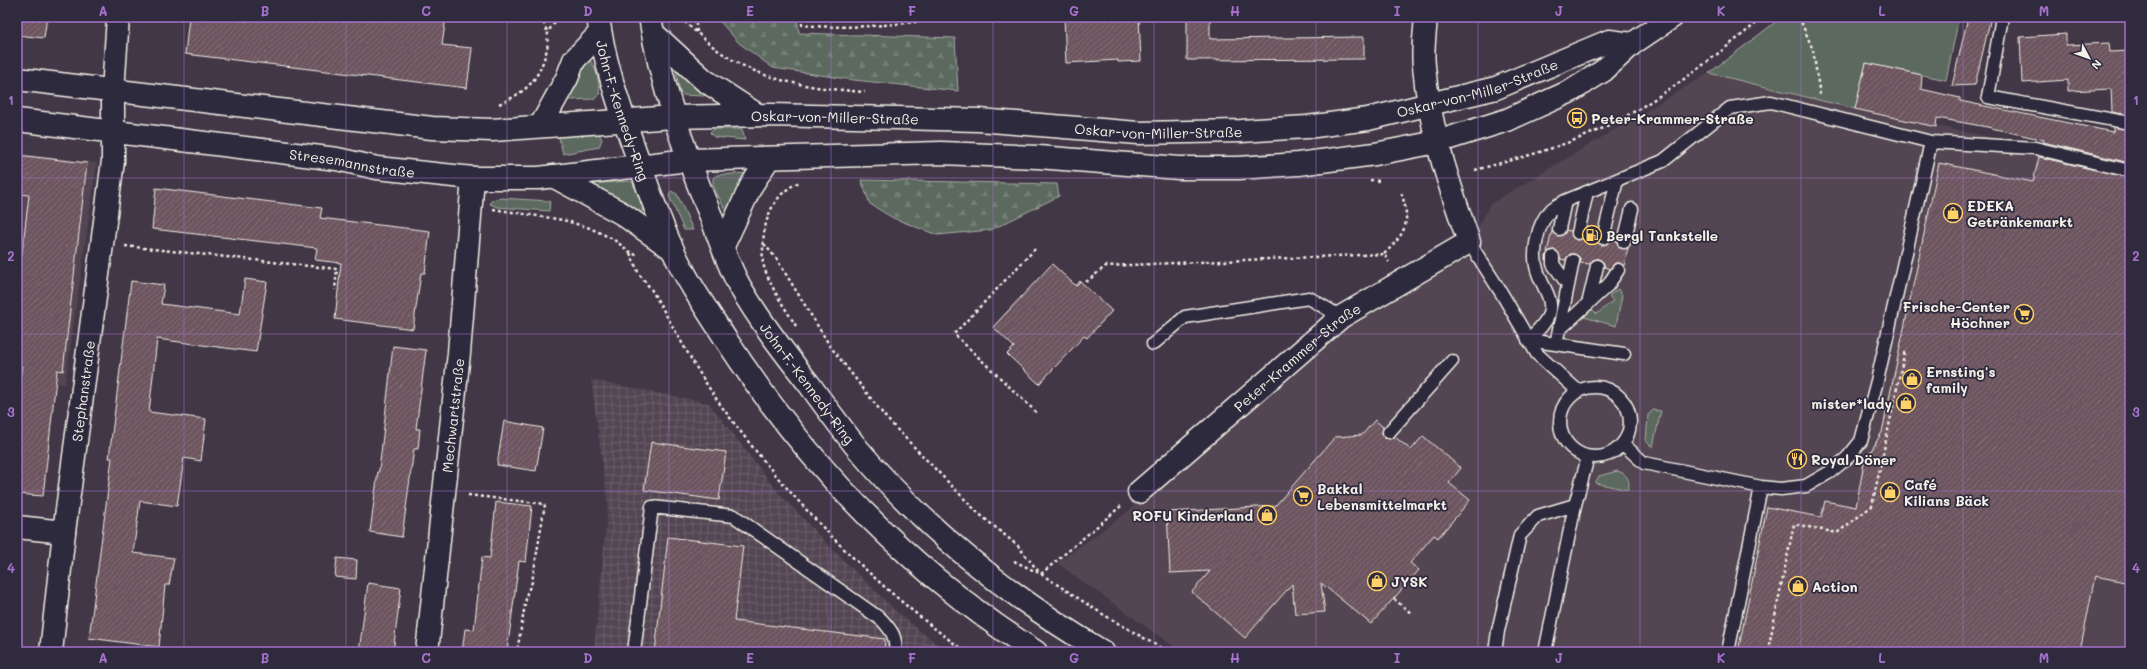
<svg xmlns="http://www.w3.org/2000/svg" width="2147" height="669" viewBox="0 0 2147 669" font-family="Mali,sans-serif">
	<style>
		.built { fill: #524451 }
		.industrial { fill: url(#industrial-grid) }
		.grass { fill: #5b695f; stroke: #a8ada4 }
		.forest { fill: url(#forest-firs); stroke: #a8ada4 }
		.building { fill: url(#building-hatch); stroke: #f4f1e8 }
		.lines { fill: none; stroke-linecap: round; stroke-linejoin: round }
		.service-casing { stroke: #f4f1e8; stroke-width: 15 }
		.minor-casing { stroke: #f4f1e8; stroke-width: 25 }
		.tertiary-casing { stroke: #f4f1e8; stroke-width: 25 }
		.secondary-casing { stroke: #f4f1e8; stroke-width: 25 }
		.path { stroke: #f4f1e8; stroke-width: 2.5; stroke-dasharray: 3 3; stroke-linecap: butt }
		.service { stroke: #2f2a3d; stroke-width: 12 }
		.minor { stroke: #2f2a3d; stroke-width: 22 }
		.tertiary { stroke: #2f2a3d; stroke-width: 22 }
		.secondary { stroke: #2f2a3d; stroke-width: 22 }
		.grid { fill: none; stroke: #a571cd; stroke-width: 1; stroke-opacity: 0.55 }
		.labels { text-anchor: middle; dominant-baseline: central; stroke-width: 3.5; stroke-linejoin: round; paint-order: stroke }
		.street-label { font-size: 14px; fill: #f4f1e8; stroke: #2f2a3d }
		.poi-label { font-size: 14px; font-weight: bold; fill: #f4f1e8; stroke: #2f2a3d; text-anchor: start }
		.neatline { fill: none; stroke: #a571cd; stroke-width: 1.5 }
		.grid-label { font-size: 13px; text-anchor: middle; font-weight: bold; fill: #a571cd }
	</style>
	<defs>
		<pattern id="industrial-grid" width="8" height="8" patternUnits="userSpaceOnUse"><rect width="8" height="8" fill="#524451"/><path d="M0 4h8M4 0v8" fill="none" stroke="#6c5f6a"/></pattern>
		<pattern id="forest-firs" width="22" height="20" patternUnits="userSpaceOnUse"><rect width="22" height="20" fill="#5b695f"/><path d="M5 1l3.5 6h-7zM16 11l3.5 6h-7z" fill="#737f76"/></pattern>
		<pattern id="building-hatch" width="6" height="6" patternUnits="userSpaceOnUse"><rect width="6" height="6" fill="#6d555e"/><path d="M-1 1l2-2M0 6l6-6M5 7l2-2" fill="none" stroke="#826e75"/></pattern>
	</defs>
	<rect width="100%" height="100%" fill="#423747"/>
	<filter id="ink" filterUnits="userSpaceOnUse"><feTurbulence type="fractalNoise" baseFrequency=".025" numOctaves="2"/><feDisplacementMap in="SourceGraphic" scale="8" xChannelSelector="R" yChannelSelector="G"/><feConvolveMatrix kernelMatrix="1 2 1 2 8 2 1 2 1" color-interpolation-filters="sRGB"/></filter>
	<g filter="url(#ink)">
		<path class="built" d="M1709,73L1855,109L2130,166V652H1181L1057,563L1130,510L1159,480L1341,317L1471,242L1490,204Z
			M17,153L97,163L65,384L17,379Z"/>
		<path class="industrial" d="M591,380L709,403L778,492L835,552L898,613L947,652H594L608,504Z"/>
		<path class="grass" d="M1782,17H1959L1946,80L1866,63L1855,109L1709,73Z
			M586,60H590C596,67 601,87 599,95L594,99L569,100L567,98Z
			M675,67L706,94L704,96L683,95L680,92Z
			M714,129H742L745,140L714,137L710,133Z
			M598,132L602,139L599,147L563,154L558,134Z
			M748,173L728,216L713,185V178L717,175Z
			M630,181L633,183L643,206L642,212L639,213L587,184Z
			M671,191L677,194L693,230H684L669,196Z
			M500,198L550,201L549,211L497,207L490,204L492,200Z
			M1618,289L1622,295L1616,326L1584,317L1592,309L1597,314L1613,301L1609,296Z
			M1653,410L1661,411L1653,446H1651L1646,441L1648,415Z
			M1617,471C1627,473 1631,481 1628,490L1595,483L1599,476Z"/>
		<path class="forest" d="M716,17H797L799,33L955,38L958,91L854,80L773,68L739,43Z
			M861,180L1057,184L1059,196L991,230L937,235L893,218L870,204Z"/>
		<path class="building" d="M17,17H47L44,38L17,35Z
			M189,17H217L247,21V17H446L442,45L472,48L467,88L185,54Z
			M1064,17H1139L1141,61L1118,62V60L1066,63Z
			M1187,17H1210V39L1364,37V59L1187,60Z
			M1968,17H1991L1975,85L1952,86Z
			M2066,34V45L2109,43L2110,52L2130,51V115L2112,112L2111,89L2068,91V80L2022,83L2020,37Z
			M1866,63L1922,75L1921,89L1960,98V101L2113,132V127L2130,130V135H2128L2130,136V163L2043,142L2044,140L1987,127L1937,118L1936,127L1855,109Z
			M17,155L87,163L63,371L57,370L43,496L17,494V397L22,366L17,365V294L29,195L17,194Z
			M2039,157L2130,178V583L2095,576L2080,652H1738L1767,507L1821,517L1825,501L1856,507L1864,463L1882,432L1939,163L2033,182Z
			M156,188L322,208L320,218L430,231L425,273H421L413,329L335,319L341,263L315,260L317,248L152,229Z
			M1566,230L1571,231L1573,238L1577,240L1583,238L1585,234L1596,236L1598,243L1602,245L1608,243L1610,239L1617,241L1619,248H1628L1624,266L1619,263H1615L1610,269L1604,267V263L1599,259H1594L1590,264L1580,263V258L1575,254H1570L1566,260L1560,259L1556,250H1553L1547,252L1552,231L1558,236L1564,234Z
			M1052,264L1076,286L1080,281L1112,311L1087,338L1084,336L1039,384L1007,354L1014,347L993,327Z
			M245,279L267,282L256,352L157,339L149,412L206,419L201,461L184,458L177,506L140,501L133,553L174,558L169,585H165L159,647L89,638L112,458H109L131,281L164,285L161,304L240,314Z
			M393,346L426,350L416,429H420L418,449H414L402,537L370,532L378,471H379Z
			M1375,420L1383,427L1382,434L1384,438L1391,439L1395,437L1411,450L1423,436L1461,468L1449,483L1470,500L1438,538L1434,535L1410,563L1419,570L1371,624L1321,583L1325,612L1295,614L1292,584L1245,638L1192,592L1210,571L1170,573L1167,512L1275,506L1335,437L1362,435Z
			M504,421L543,428L536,471L497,465Z
			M651,442L726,452L719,500L644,490Z
			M496,502L532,506L526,562L519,561L507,652H462L465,629L474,630L482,557L490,558Z
			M668,537L743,546L734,621L885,639L884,652H655Z
			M337,558L357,560L356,579L335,577Z
			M368,583L401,588L393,652H359Z"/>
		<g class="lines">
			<defs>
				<path id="service" d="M2002,17L1988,97L2130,123
					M1931,142L2035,148L2130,171
					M1559,229L1565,201
					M1578,233L1587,192
					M1603,238L1617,180
					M1469,242L1502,294L1537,354L1578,391
					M1624,242L1632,209
					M1553,257V264L1568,285
					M1588,304L1597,266
					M1559,330L1608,285L1618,270
					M1528,340C1535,333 1545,325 1549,314C1554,299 1542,286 1538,273C1531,255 1537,223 1551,210C1555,206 1560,204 1565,201L1663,161L1730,108L1771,102L1931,142L1877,381L1861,441L1847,458L1830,472L1806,486L1781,489L1761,487L1644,463L1623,444
					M1528,340L1624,354
					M1153,344L1185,317L1309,298L1341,317
					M1556,344L1573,261
					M1560 422a35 35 0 1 1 70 0a35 35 0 1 1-70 0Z
					M1389,432L1452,361
					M634,652L652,507L734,516L882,620C891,630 897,637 895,652
					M1495,652L1498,631L1520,535L1538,516L1575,505L1588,457
					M1545,652L1575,505
					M1728,652L1761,487"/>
				<g id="minor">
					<path id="s1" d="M673,117L771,115L979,120L1138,133L1241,131L1307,127L1368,119L1496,88L1609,41L1632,44"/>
					<path d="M688,160L941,153L1038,157L1179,168H1238L1298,164L1375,154L1437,142L1507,120L1571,91L1603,71L1632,44L1672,17"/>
					<path id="s2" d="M1139,492L1341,317L1469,242C1449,184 1429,127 1424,66C1422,50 1425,33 1426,17"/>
					<path d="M17,527L64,532"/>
					<path id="s3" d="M51,652L64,532L113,161V91L118,17"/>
					<path id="s4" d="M427,652L459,353L473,178"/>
				</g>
				<g id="tertiary">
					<path d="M17,79L432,128L492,130L673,117"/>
					<path id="s5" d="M17,120L337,159L377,168L473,178H539L688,160"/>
				</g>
				<g id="secondary">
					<path id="s6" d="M598,17C604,62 619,105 634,148C646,181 657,216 672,248C686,280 708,311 727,341C808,465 911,572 1036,652"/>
					<path id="s7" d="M650,17C661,86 684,150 710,214C719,237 727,263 739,285C759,320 784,352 809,384C825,406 841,428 858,449C926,530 1012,598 1103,652"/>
					<path d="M653,33L704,80L756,114"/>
					<path d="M541,125L567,78L574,60L600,33"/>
					<path d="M553,176L621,213L672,249"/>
					<path d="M723,246L751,186L769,158"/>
				</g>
			</defs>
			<use href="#service" class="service-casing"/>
			<use href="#minor" class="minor-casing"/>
			<use href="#tertiary" class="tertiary-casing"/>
			<use href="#secondary" class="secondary-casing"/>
			<path class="path" d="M541,17L548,33
				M681,17C686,24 694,30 701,36C749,81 803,87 865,92
				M695,17L697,32
				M802,17V25C852,30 904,24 954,17
				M1799,17L1813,50L1820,95
				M499,104C528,91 539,80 547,49C548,44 547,38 548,33C550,27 556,23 557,17
				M1475,170C1524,157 1575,144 1621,119C1672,91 1718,54 1764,17
				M1370,180L1380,181
				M493,209L563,220L590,228L613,239L630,252L638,256
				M764,244L776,258L830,346L887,419L978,513L1018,546L1039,572
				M125,246L337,269L335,290
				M1035,249L954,334L1037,413
				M630,253L639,274L651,289C675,329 697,373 725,411C793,503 873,585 966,652
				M1384,254C1407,232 1411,222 1401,192
				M1086,282L1106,266L1384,254L1389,262
				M796,326C784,306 769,286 763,263C762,258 763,253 763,248C763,221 773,193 800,182
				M468,495L545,504L532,582L527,593L517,652
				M1014,561L1041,574L1104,615L1168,652
				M1041,574L1121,506
				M1394,599L1412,614
				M1769,645L1794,524L1837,533L1872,506L1905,350"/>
			<use href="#service" class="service"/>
			<use href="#minor" class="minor"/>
			<use href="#tertiary" class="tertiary"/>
			<use href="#secondary" class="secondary"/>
		</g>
	</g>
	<path class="grid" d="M184,17V652M346,17V652M507,17V652M669,17V652M831,17V652M993,17V652M1154,17V652M1316,17V652M1478,17V652M1640,17V652M1801,17V652M1963,17V652M17,178H2130M17,334H2130M17,491H2130"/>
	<defs>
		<symbol id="bus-ring" viewBox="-11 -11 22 22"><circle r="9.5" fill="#2f2a3d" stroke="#ffd166" stroke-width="1.5"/><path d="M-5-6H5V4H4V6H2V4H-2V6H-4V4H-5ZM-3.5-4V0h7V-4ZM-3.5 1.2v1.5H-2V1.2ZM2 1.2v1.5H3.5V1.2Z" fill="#ffd166"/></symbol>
		<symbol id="shop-ring" viewBox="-11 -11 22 22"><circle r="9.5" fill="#2f2a3d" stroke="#ffd166" stroke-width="1.5"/><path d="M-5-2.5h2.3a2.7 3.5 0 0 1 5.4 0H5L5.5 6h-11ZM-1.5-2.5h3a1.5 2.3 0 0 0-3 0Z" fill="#ffd166"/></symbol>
		<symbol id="fuel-ring" viewBox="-11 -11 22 22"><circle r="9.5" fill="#2f2a3d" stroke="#ffd166" stroke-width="1.5"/><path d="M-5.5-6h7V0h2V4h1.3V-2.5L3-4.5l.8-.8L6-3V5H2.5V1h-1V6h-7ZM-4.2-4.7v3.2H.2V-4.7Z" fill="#ffd166"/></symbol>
		<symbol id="supermarket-ring" viewBox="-11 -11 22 22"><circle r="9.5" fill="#2f2a3d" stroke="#ffd166" stroke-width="1.5"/><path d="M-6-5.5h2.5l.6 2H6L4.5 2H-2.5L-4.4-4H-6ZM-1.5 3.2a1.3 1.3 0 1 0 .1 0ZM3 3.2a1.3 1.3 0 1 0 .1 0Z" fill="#ffd166"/></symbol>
		<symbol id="restaurant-ring" viewBox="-11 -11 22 22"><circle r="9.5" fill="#2f2a3d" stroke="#ffd166" stroke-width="1.5"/><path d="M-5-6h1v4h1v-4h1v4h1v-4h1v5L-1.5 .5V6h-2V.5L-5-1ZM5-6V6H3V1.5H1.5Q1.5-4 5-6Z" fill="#ffd166"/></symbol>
	</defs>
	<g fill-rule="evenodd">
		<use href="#bus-ring" x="1566" y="107" width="22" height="22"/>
		<use href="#shop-ring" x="1942" y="202" width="22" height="22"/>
		<use href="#fuel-ring" x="1581" y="224" width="22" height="22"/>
		<use href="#supermarket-ring" x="2013" y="303" width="22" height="22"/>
		<use href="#shop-ring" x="1901" y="368" width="22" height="22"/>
		<use href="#shop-ring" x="1895" y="392" width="22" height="22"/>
		<use href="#restaurant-ring" x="1786" y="448" width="22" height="22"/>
		<use href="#shop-ring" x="1879" y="481" width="22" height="22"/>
		<use href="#supermarket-ring" x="1292" y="485" width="22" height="22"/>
		<use href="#shop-ring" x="1256" y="504" width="22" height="22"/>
		<use href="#shop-ring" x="1366" y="570" width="22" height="22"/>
		<use href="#shop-ring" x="1787" y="575" width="22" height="22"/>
	</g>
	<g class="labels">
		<g class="street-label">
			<text stroke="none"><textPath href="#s1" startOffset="810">Oskar-von-Miller-Straße</textPath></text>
			<text stroke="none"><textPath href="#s6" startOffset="97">John-F.-Kennedy-Ring</textPath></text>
			<text stroke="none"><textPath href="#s1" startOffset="162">Oskar-von-Miller-Straße</textPath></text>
			<text stroke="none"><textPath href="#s1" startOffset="486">Oskar-von-Miller-Straße</textPath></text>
			<text stroke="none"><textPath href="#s5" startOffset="338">Stresemannstraße</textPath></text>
			<text stroke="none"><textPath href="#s2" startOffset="208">Peter-Krammer-Straße</textPath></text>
			<text stroke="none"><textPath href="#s7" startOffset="403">John-F.-Kennedy-Ring</textPath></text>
			<text stroke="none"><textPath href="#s3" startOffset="263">Stephanstraße</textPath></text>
			<text stroke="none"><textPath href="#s4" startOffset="238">Mechwartstraße</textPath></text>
		</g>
		<g class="poi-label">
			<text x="1591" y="118">Peter-Krammer-Straße</text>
			<text x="1967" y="205">EDEKA<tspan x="1967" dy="16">Getränkemarkt</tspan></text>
			<text x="1606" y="235">Bergl Tankstelle</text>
			<text x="2010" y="306" text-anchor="end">Frische-Center<tspan x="2010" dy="16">Höchner</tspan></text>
			<text x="1926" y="371">Ernsting's<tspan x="1926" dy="16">family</tspan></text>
			<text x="1892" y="403" text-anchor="end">mister*lady</text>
			<text x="1811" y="459">Royal Döner</text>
			<text x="1904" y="484">Café<tspan x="1904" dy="16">Kilians Bäck</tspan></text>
			<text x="1317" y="488">Bakkal<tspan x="1317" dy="16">Lebensmittelmarkt</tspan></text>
			<text x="1253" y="515" text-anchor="end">ROFU Kinderland</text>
			<text x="1391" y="581">JYSK</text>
			<text x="1812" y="586">Action</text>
		</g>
	</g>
	<rect width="2147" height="669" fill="none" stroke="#2f2a3d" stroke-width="44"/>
	<g transform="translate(2089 58) rotate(131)" stroke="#2f2a3d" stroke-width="3" paint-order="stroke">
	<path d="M0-3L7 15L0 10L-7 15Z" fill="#f4f1e8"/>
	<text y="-6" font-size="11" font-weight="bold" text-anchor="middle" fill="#f4f1e8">N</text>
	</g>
	<rect x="22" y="22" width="2103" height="625" class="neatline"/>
	<g class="grid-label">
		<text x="103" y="16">A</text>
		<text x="265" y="16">B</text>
		<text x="426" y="16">C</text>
		<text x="588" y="16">D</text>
		<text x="750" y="16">E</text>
		<text x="912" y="16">F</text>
		<text x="1074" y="16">G</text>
		<text x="1235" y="16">H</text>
		<text x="1397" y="16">I</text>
		<text x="1559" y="16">J</text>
		<text x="1721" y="16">K</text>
		<text x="1882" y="16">L</text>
		<text x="2044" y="16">M</text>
		<text x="11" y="105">1</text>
		<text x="2136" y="105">1</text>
		<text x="11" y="261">2</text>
		<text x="2136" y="261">2</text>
		<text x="11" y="417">3</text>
		<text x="2136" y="417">3</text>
		<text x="11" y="573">4</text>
		<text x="2136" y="573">4</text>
		<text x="103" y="663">A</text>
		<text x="265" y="663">B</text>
		<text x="426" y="663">C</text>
		<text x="588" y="663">D</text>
		<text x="750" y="663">E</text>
		<text x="912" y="663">F</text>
		<text x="1074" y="663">G</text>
		<text x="1235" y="663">H</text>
		<text x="1397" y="663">I</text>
		<text x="1559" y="663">J</text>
		<text x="1721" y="663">K</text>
		<text x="1882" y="663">L</text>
		<text x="2044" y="663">M</text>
	</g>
</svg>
